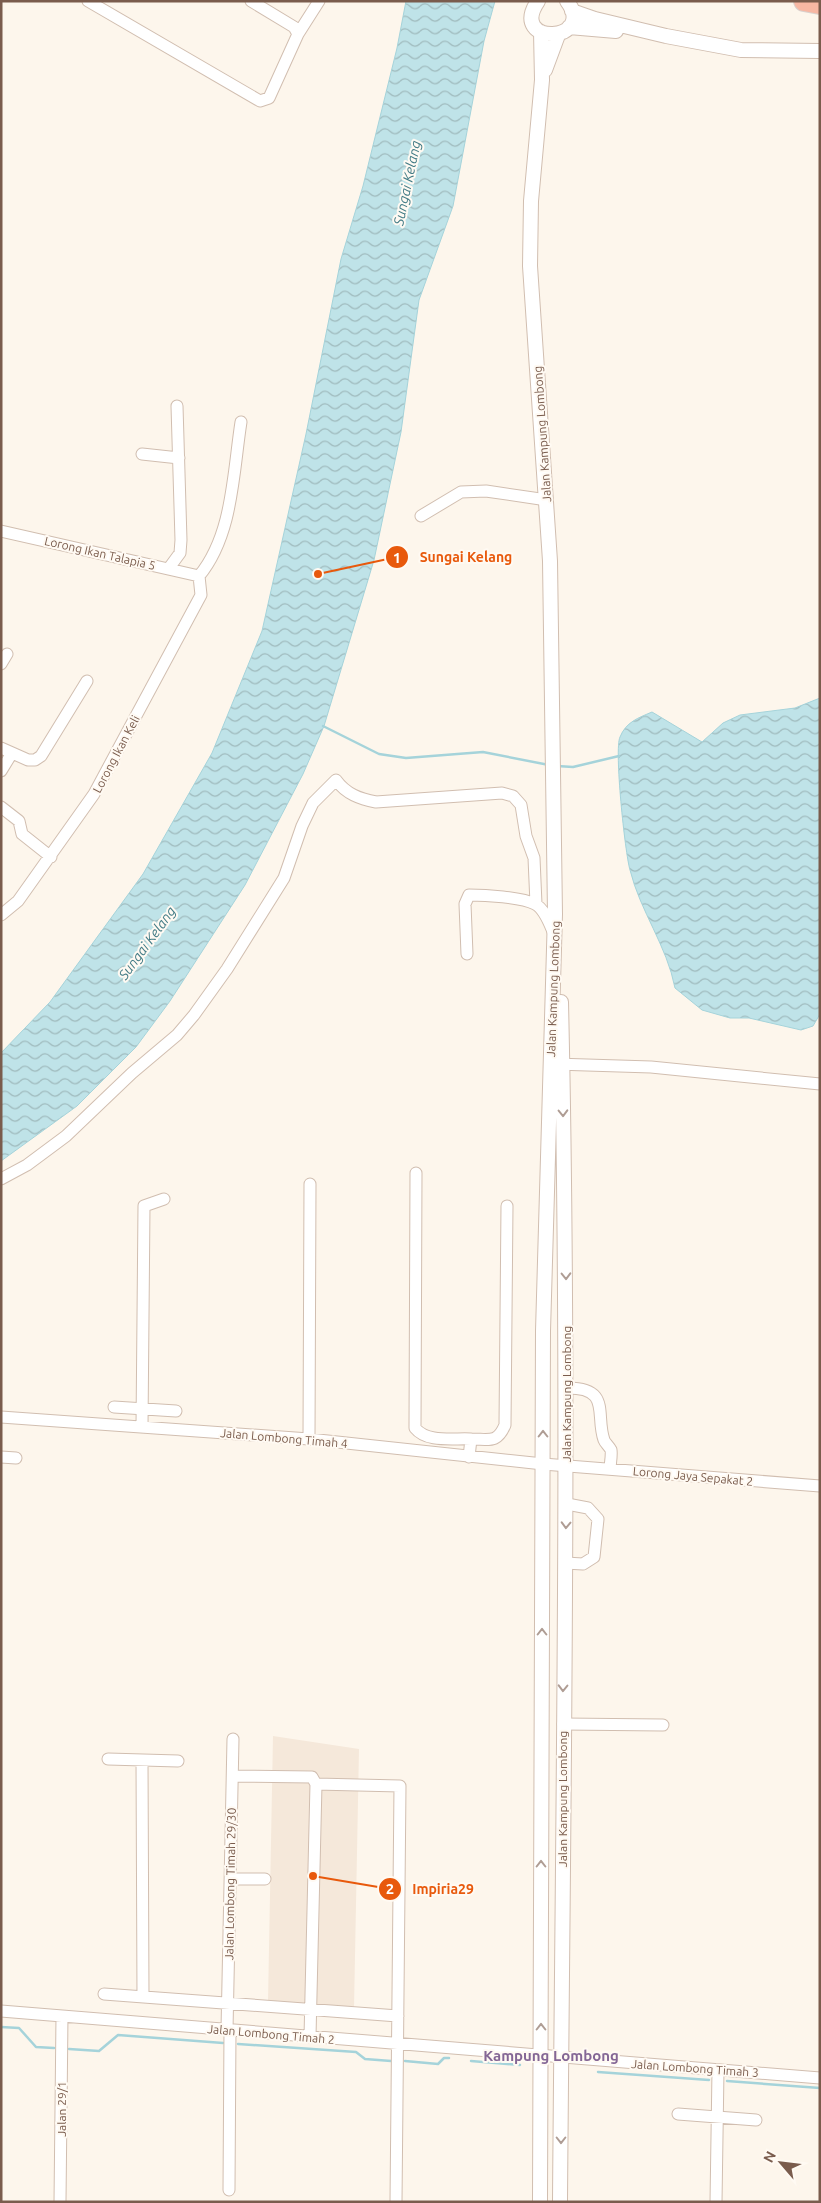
<svg xmlns="http://www.w3.org/2000/svg" width="821" height="2203" viewBox="0 0 821 2203" font-family="Ubuntu,sans-serif">
	<style>
		.residential { fill: #f5e8da }
		.water { fill: url(#water-waves); stroke: #a5d3da }
		.lines { fill: none; stroke-linecap: round; stroke-linejoin: round }
		.stream { stroke: #a5d3da; stroke-width: 2.5 }
		.minor-casing { stroke: #d1beb0; stroke-width: 13 }
		.tertiary-casing { stroke: #d1beb0; stroke-width: 16 }
		.motorway-casing { stroke: #dad1cd; stroke-width: 22 }
		.minor { stroke: #fff; stroke-width: 11 }
		.tertiary { stroke: #fff; stroke-width: 14 }
		.motorway { stroke: #f7b7a3; stroke-width: 20 }
		.oneway { stroke: #af9d94 }
		.labels { text-anchor: middle; dominant-baseline: central; stroke-width: 4; stroke-linejoin: round; paint-order: stroke }
		.street-label { font-size: 12px; fill: #7a5c4d; stroke: #fffaf3 }
		.water-label { font-size: 14px; font-style: italic; fill: #437c86; stroke: #fffaf3 }
		.quarter-label { font-size: 15px; font-weight: bold; fill: #846695; stroke: #fffaf3 }
		.leader { fill: none; stroke: #e8590c; stroke-width: 2 }
		.callout-dot { fill: #e8590c; stroke: #fffaf3; stroke-width: 2 }
		.mark-label { font-size: 15px; text-anchor: middle; font-weight: bold; fill: #fff }
		.callout-label { font-size: 14px; text-anchor: middle; font-weight: bold; fill: #e8590c; stroke: #fffaf3; stroke-width: 4; stroke-linejoin: round; paint-order: stroke }
	</style>
	<defs>
		<pattern id="water-waves" width="16" height="10" patternUnits="userSpaceOnUse" patternTransform="scale(1.25)"><rect width="16" height="10" fill="#bfe3e8"/><path d="M0 5q4-4 8 0t8 0" fill="none" stroke="#a0bbbe"/></pattern>
	</defs>
	<rect width="100%" height="100%" fill="#fdf6ec"/>
	<path class="residential" d="M273,1736L359,1749L354,2008L268,2002Z"/>
	<path class="water" d="M406,1H495L484,41L453,206L419,300L401,432L374,560L324,726L303,774L245,885L170,1001L136,1047L77,1106L1,1161V1053L50,1002L143,874L212,753L262,631L306,434L341,259L363,186L397,48Z
		M820,698V1014L813,1026L801,1030L749,1018H730L702,1010L675,988C667,946 640,911 630,870C625,853 614,749 620,737C626,722 638,718 652,712L702,742L723,723L740,715L795,708Z"/>
	<g class="lines">
		<path class="stream" d="M323,726L379,754L406,758L483,752L549,765
			M557,766L573,767L619,756
			M1,2027L19,2028L36,2047L54,2048
			M238,2044L356,2052L365,2059L391,2061
			M69,2049L99,2051L118,2035L223,2043
			M405,2061L438,2064L444,2058H449
			M471,2061L520,2065
			M598,2072L709,2080
			M727,2081L820,2088"/>
		<defs>
			<path id="minor" d="M88,1L260,101L269,98L298,34L294,27L251,1
				M298,34L319,1
				M142,454L179,458
				M421,516L461,492L486,491L547,500
				M1,531L199,576
				M169,568L180,553L181,540L177,406
				M199,576C233,535 233,473 241,422
				M1,664L7,654
				M1,748L28,760H35L41,756L87,681
				M1,771L12,753
				M1,807L19,821L22,834L51,857
				M1,915L18,901L94,794L201,595L199,576
				M467,954L465,904L469,895C485,895 521,897 535,904C545,909 550,925 554,934
				M555,1064L651,1067L820,1084
				M416,1173L415,1428C427,1443 453,1438 471,1439
				M1,1179L27,1165L66,1136L132,1073L177,1035L194,1015L227,969L284,878L302,826L313,803L336,780C346,794 360,799 376,802L502,793L513,796L521,805L526,836L534,858L536,904
				M566,1388C612,1387 595,1415 604,1440C605,1443 609,1446 611,1450C612,1455 610,1464 610,1469
				M114,1407L176,1411
				M1,1417L309,1439L543,1464L820,1486
				M142,1427L144,1206L164,1199
				M309,1439L310,1184
				M1,1457L16,1458
				M469,1457L471,1439C489,1439 497,1444 505,1425L507,1206
				M565,1563L583,1564L594,1557L598,1519L588,1508L567,1504
				M563,1724L663,1725
				M108,1759L178,1761
				M142,1760L143,1997
				M233,1776L312,1777L316,1784
				M316,1784L400,1786L396,2202
				M231,1879H265
				M104,1994L398,2016
				M1,2011L820,2078
				M227,2030L233,1739
				M310,2037L316,1784
				M678,2114L756,2120
				M229,2190L230,2030
				M60,2202L62,2016
				M716,2202L718,2070"/>
			<path id="tertiary" d="M538,1C507,47 598,43 567,1
				M572,11L595,19L666,36L741,50L820,51
				M569,27L616,31
				M545,70L558,35
				M540,2202L543,1331L555,914L550,561L530,266L531,201L542,80L541,32
				M560,2202C563,1802 570,1402 561,1002"/>
			<path id="motorway" d="M804,1L820,4"/>
		</defs>
		<use href="#minor" class="minor-casing"/>
		<use href="#tertiary" class="tertiary-casing"/>
		<use href="#motorway" class="motorway-casing"/>
		<use href="#minor" class="minor"/>
		<use href="#tertiary" class="tertiary"/>
		<use href="#motorway" class="motorway"/>
	</g>
	<defs><path id="oneway-chevron" d="M-2-3.5L2.5 0L-2 3.5" fill="none" stroke-width="1.6" stroke-linecap="round" stroke-linejoin="round" transform="scale(1.25)"/></defs>
	<g class="oneway">
		<use href="#oneway-chevron" transform="translate(563 1113) rotate(89)"/>
		<use href="#oneway-chevron" transform="translate(566 1276) rotate(89)"/>
		<use href="#oneway-chevron" transform="translate(543 1434) rotate(-90)"/>
		<use href="#oneway-chevron" transform="translate(566 1525) rotate(92)"/>
		<use href="#oneway-chevron" transform="translate(542 1632) rotate(-90)"/>
		<use href="#oneway-chevron" transform="translate(563 1688) rotate(91)"/>
		<use href="#oneway-chevron" transform="translate(541 1864) rotate(-90)"/>
		<use href="#oneway-chevron" transform="translate(541 2027) rotate(-90)"/>
		<use href="#oneway-chevron" transform="translate(561 2140) rotate(90)"/>
	</g>
	<g class="labels">
		<g class="street-label">
			<text transform="translate(542 434) rotate(-94)">Jalan Kampung Lombong</text>
			<text transform="translate(100 553) rotate(13)">Lorong Ikan Talapia 5</text>
			<text transform="translate(116 754) rotate(-62)">Lorong Ikan Keli</text>
			<text transform="translate(553 989) rotate(-88)">Jalan Kampung Lombong</text>
			<text transform="translate(566 1394) rotate(-90)">Jalan Kampung Lombong</text>
			<text transform="translate(284 1438) rotate(5)">Jalan Lombong Timah 4</text>
			<text transform="translate(693 1476) rotate(5)">Lorong Jaya Sepakat 2</text>
			<text transform="translate(562 1799) rotate(-90)">Jalan Kampung Lombong</text>
			<text transform="translate(230 1884) rotate(-89)">Jalan Lombong Timah 29/30</text>
			<text transform="translate(271 2034) rotate(5)">Jalan Lombong Timah 2</text>
			<text transform="translate(695 2068) rotate(4)">Jalan Lombong Timah 3</text>
			<text transform="translate(61 2109) rotate(-90)">Jalan 29/1</text>
		</g>
		<g class="water-label">
			<text transform="translate(407 183) rotate(-78)">Sungai Kelang</text>
			<text transform="translate(147 943) rotate(-54)">Sungai Kelang</text>
		</g>
		<g class="quarter-label">
			<text x="551" y="2055">Kampung Lombong</text>
		</g>
	</g>
	<path class="leader" d="M318 574L397 557M313 1876L390 1889"/>
	<g class="callout-dot">
		<circle cx="318" cy="574" r="5"/>
		<circle cx="313" cy="1876" r="5"/>
		<circle cx="397" cy="557" r="12"/>
		<circle cx="390" cy="1889" r="12"/>
	</g>
	<g class="mark-label">
		<text x="397" y="563">1</text>
		<text x="390" y="1894">2</text>
	</g>
	<g class="callout-label">
		<text x="466" y="562">Sungai Kelang</text>
		<text x="443" y="1894">Impiria29</text>
	</g>
	<rect width="821" height="2203" fill="none" stroke="#7a5c4d" stroke-width="5"/>
	<g transform="translate(781 2163) rotate(298)" stroke="#fffaf3" stroke-width="4" paint-order="stroke">
	<path d="M0-4L9 19L0 12L-9 19Z" fill="#7a5c4d"/>
	<text y="-8" font-size="14" font-weight="bold" text-anchor="middle" fill="#7a5c4d">N</text>
	</g>
</svg>
